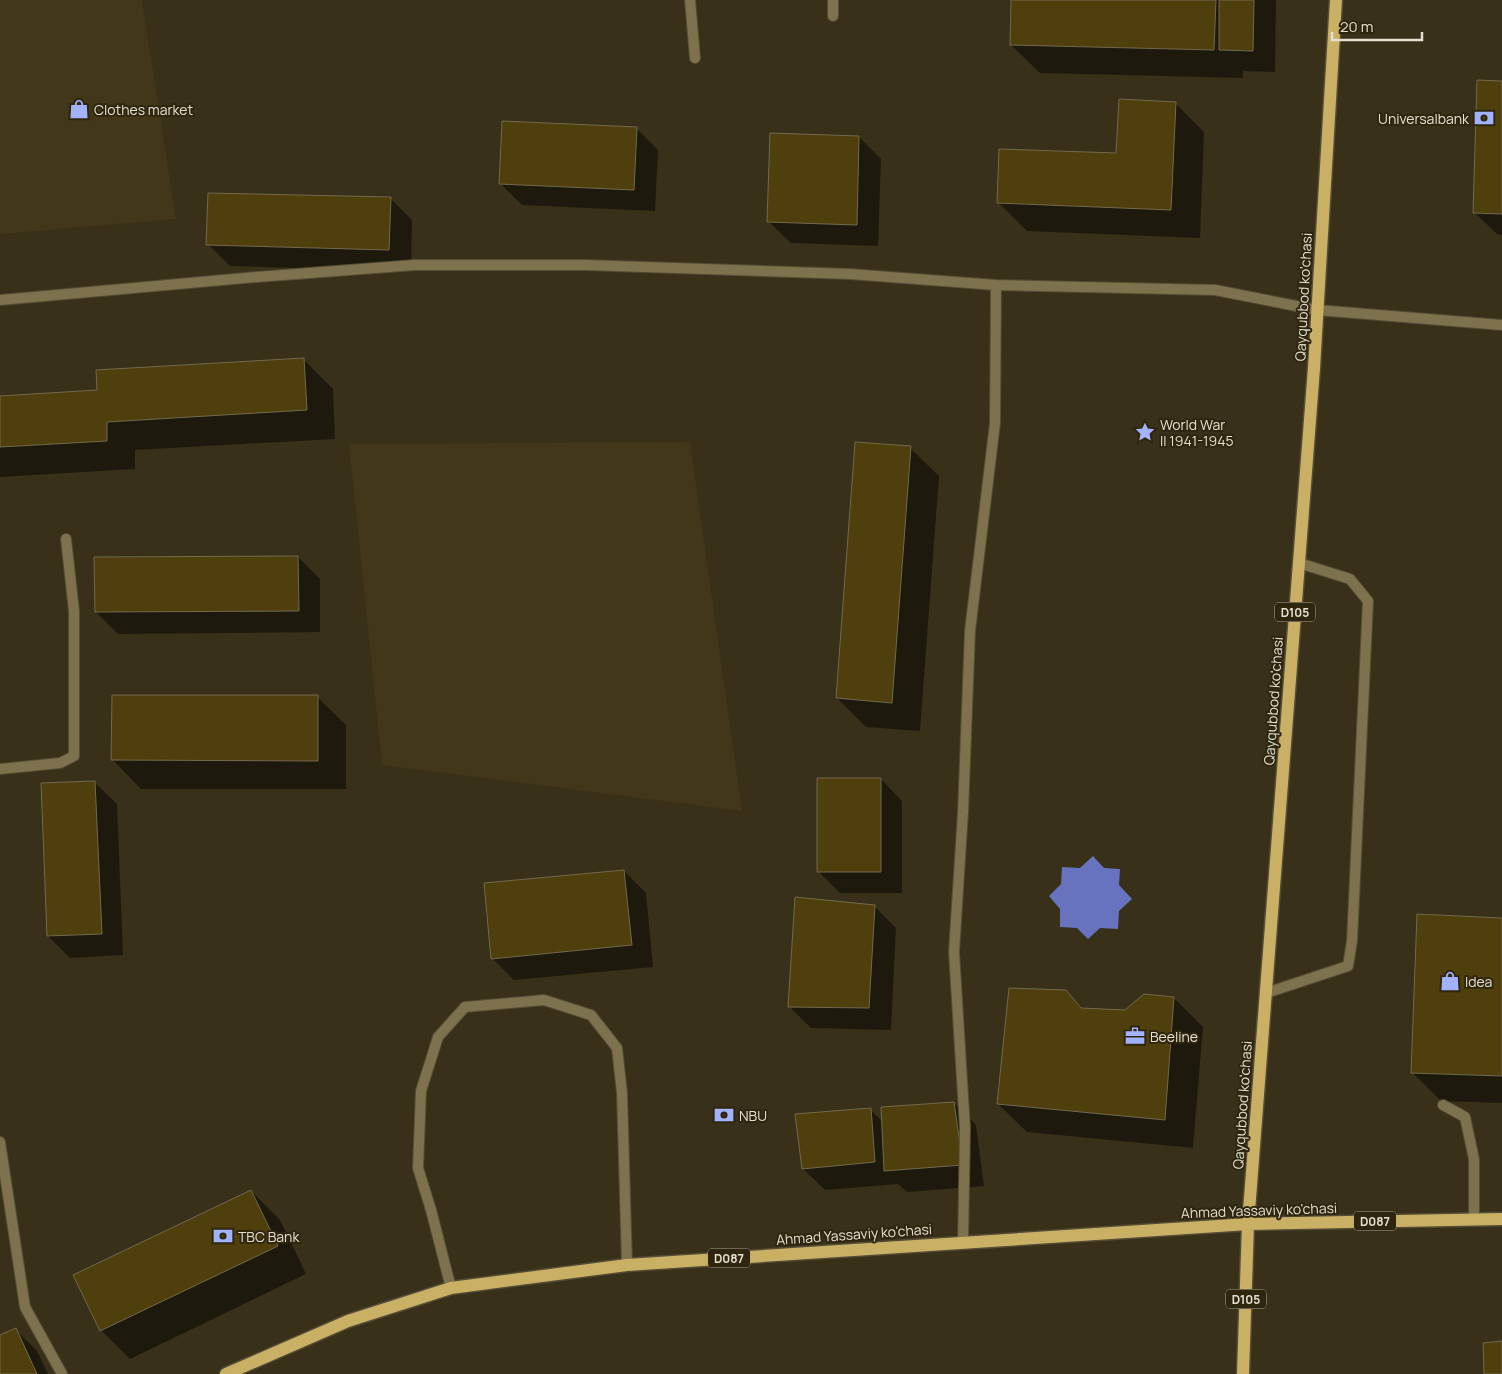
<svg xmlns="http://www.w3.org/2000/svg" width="1502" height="1374" viewBox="0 0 1502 1374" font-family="Manrope,sans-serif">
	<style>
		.built { fill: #423718 }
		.water { fill: #6773be }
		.shadow { fill: #0007 }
		.building { fill: #4f3f0c; stroke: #72694f }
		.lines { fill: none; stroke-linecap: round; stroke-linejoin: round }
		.lane-casing { stroke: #544c35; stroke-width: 12 }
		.street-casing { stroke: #544c35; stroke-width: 12 }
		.primary-casing { stroke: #544c35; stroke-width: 15 }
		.lane { stroke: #7d714e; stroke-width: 10 }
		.street { stroke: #7d714e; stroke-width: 10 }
		.primary { stroke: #cab065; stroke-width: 12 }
		.labels { text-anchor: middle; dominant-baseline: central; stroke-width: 4; stroke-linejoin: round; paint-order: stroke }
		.shield { fill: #2e260e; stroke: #ada896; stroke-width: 1 }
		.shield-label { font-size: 12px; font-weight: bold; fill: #e4dfd0 }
		.poi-label { font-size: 14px; fill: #e4dfd0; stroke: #2e260e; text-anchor: start }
		.street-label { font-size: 14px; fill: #e4dfd0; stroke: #2e260e }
	</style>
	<rect width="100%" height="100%" fill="#383018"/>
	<path class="built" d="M0,0H142L176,219L0,234Z
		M690,442L742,811L382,765L349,444Z"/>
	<path class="water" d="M1093,856L1104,868L1120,869L1119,885L1132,899L1119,911L1118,929L1100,928L1088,939L1077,928L1060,927V909L1049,896L1061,884L1062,867L1080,868Z"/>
	<path class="shadow" d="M1012,0H1276L1275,72L1243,71V78L1040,73L1011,45Z
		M1502,82V235L1497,234L1475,213Z
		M1175,103L1204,132L1200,238L1027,231L999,203L1118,154Z
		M636,128L658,150L655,211L522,205L500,183Z
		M859,137L881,159L878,246L791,243L769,222Z
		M390,198L412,220L411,271L230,266L208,244Z
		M304,360L333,389L335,439L135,450V469L0,477V397L99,391Z
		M910,448L939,476L920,731L866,727L837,698Z
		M298,557L320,579V632L118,634L96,612Z
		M317,697L346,725V789H141L113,760Z
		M881,779L902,801V893H840L818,871Z
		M95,783L117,804L123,955L70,958L48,936Z
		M624,871L646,893L653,967L514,980L492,958Z
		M874,906L896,928L891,1030L811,1028L789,1006Z
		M1502,919V1103L1441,1101L1412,1072Z
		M1065,991L1083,1009L1125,1011L1174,998L1203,1027L1193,1148L1027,1132L998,1104Z
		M954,1103L976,1125L984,1186L907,1192L898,1184L825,1190L803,1169L870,1109L883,1122Z
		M251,1191L280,1220L306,1274L130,1359L101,1330Z
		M15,1329L37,1351L48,1374H0V1336Z"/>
	<path class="building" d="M1011,0H1216L1214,50L1010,45Z
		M1219,0H1254L1253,51L1219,50Z
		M1477,80L1502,81V214L1473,213Z
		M1119,99L1176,102L1171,210L997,203L999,149L1116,153Z
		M502,121L637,127L634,190L499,184Z
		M770,133L859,136L857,225L767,222Z
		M208,193L391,197L389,250L206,245Z
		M304,358L307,410L107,422V441L0,447V396L97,390L96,370Z
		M855,442L911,446L892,703L836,698Z
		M298,556L299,611L95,612L94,557Z
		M112,695H318V761L111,760Z
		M817,778H881V872H817Z
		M95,781L102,934L47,936L41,783Z
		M624,870L632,945L491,959L484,883Z
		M795,897L875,905L869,1008L788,1007Z
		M1417,914L1502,918V1076L1411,1073Z
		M1009,988L1066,990L1081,1008L1125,1010L1144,994L1174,997L1165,1120L997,1104Z
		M954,1102L963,1165L884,1171L881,1107Z
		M871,1108L875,1162L802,1169L795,1114Z
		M251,1190L278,1246L100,1331L73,1275Z
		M16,1328L37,1374H0V1335Z
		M1502,1341V1374H1484L1483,1343Z"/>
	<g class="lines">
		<defs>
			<path id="lane" d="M690,0L695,58
				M833,16V0
				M0,769L60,763L74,756V611L66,539
				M1266,993L1348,966L1352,941L1368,601L1350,579L1299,563
				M1443,1105L1465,1117L1474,1159V1219
				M451,1288L431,1210L418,1168L421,1091L438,1037L465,1007L544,1000L591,1015L617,1048L622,1093L627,1265"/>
			<path id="street" d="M0,300L257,277L415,265H585L850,274L996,285L1215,290L1317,310L1502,325
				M0,1142L25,1307L62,1374
				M963,1242L965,1128L954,952L963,812L970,631L995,423L996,285"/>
			<path id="primary" d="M226,1374L348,1321L451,1288L627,1265L1248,1224L1502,1219
				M1243,1374L1248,1224L1314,368L1336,0"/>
		</defs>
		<use href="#lane" class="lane-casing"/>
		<use href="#street" class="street-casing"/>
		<use href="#primary" class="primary-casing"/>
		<use href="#lane" class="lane"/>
		<use href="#street" class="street"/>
		<use href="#primary" class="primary"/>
	</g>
	<defs>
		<symbol id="shop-bare" viewBox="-9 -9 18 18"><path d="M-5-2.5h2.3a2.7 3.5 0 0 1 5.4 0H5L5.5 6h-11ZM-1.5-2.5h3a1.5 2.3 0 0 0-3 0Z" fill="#a3b2fd" stroke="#2e260e" stroke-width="2.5" paint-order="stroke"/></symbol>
		<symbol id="bank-bare" viewBox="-9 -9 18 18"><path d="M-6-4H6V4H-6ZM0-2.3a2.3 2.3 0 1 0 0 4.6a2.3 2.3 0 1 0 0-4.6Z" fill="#a3b2fd" stroke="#2e260e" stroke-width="2.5" paint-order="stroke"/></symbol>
		<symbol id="sight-bare" viewBox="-9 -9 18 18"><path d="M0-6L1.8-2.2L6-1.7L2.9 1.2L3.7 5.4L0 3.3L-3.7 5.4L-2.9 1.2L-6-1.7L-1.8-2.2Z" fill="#a3b2fd" stroke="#2e260e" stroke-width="2.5" paint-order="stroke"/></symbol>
		<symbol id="office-bare" viewBox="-9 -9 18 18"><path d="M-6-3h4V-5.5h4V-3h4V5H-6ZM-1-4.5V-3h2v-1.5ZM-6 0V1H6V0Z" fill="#a3b2fd" stroke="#2e260e" stroke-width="2.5" paint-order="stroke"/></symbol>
	</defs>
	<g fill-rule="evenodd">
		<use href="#shop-bare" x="65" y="95" width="28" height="28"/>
		<use href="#bank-bare" x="1470" y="104" width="28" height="28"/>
		<use href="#sight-bare" x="1131" y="418" width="28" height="28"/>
		<use href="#shop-bare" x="1436" y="967" width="28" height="28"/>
		<use href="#office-bare" x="1121" y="1022" width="28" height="28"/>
		<use href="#bank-bare" x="710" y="1101" width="28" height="28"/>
		<use href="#bank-bare" x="209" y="1222" width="28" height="28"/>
	</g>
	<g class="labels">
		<g class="shield">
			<rect x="1275" y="602.5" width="40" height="19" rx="4"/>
			<rect x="1354" y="1211.5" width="42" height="19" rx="4"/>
			<rect x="708" y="1248.5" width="42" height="19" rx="4"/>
			<rect x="1226" y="1289.5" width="40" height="19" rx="4"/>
		</g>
		<g class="shield-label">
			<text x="1295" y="612">D105</text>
			<text x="1375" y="1221">D087</text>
			<text x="729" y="1258">D087</text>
			<text x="1246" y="1299">D105</text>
		</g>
		<g class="poi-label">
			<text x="94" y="109">Clothes market</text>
			<text x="1469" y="118" text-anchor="end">Universalbank</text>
			<text x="1160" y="424">World War<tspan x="1160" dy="16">II 1941-1945</tspan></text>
			<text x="1465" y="981">Idea</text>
			<text x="1150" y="1036">Beeline</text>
			<text x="739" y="1115">NBU</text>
			<text x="238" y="1236">TBC Bank</text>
		</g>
		<g class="street-label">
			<text transform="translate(1303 297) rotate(-87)">Qayqubbod ko'chasi</text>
			<text transform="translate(1273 701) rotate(-86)">Qayqubbod ko'chasi</text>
			<text transform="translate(1242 1105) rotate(-86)">Qayqubbod ko'chasi</text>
			<text transform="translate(1259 1210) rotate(-2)">Ahmad Yassaviy ko'chasi</text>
			<text transform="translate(854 1234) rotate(-4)">Ahmad Yassaviy ko'chasi</text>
		</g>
	</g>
	<path d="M1332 32v8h90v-8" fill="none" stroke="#e4dfd0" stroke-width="2.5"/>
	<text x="1340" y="32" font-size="15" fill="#e4dfd0" stroke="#2e260e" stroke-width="4" paint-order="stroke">20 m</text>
</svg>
